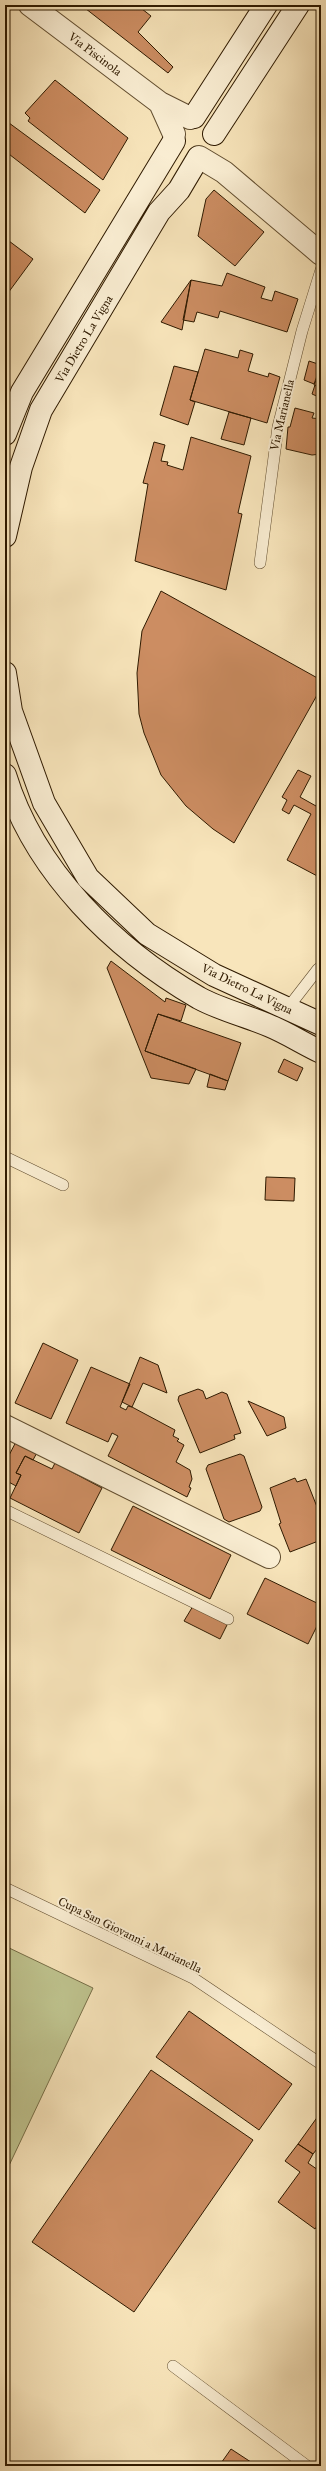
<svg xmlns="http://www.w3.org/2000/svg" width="326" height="2471" viewBox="0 0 326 2471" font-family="'IM FELL Great Primer',serif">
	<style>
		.green { fill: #bfc48f; stroke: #776f48 }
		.building { fill: #cc8d62; stroke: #2f1a00 }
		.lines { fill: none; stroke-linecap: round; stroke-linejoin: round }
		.lane-casing { stroke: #614d2f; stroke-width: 12 }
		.street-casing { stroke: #614d2f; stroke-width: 24 }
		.secondary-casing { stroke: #2f1a00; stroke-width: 24 }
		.lane { stroke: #faeed3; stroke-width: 11 }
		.street { stroke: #faeed3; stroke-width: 22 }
		.secondary { stroke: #faeed3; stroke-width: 22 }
		.labels { text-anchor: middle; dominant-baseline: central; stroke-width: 4; stroke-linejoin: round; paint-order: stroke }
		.street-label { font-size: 12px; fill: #2f1a00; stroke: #faeed3 }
	</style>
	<rect width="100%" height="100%" fill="#f8e5bb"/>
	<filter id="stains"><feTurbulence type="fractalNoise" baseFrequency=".005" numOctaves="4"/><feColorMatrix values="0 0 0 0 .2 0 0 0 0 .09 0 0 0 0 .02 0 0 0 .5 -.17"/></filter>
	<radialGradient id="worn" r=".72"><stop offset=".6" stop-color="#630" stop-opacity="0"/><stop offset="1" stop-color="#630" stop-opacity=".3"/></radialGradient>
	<path class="green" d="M5,1946L93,1988L5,2174Z"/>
	<path class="building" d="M81,5H137L151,16L138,32L173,67L168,73Z
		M55,80L128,138L103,180L28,121L30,118L25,113Z
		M5,120L100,190L85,213L5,151Z
		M214,190L264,232L235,266L198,236L206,199Z
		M5,238L33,259L8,293L5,291Z
		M227,273L265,287L261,298L272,301L275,291L298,299L287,332L220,311L218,318L197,312L194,322L183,320L191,280L222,286Z
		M191,280L182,330L161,322Z
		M205,349L238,358L240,350L253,354L248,371L268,377L269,373L280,377L267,423L190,400Z
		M309,361L321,365L314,384L304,380Z
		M174,366L198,372L190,400L195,402L188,425L160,415Z
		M321,369V388L314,385Z
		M315,385L321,388V398L312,394Z
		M295,408L314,413L312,418L321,419V454L312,455L286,449L288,427H290Z
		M229,412L251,418L244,445L221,439Z
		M191,437L251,456L238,513L242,514L226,590L135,561L148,484L143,483L154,442L165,445L161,461L168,462L167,465L183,470Z
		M161,591L321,680V688L234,843L213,829L186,806L161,775L144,733L139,714L137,673L142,631Z
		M298,770L311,776L300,797L316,806L321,796V878L287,860L311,814L294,805L289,814L282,810L287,800L282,797Z
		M111,961L165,1002L166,998L186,1005L181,1021L158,1014L145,1051L196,1069L189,1084L151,1078L107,968Z
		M158,1014L241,1043L228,1081L145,1051Z
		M284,1059L303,1068L297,1081L278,1072Z
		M210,1074L228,1081L225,1090L207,1087Z
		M266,1177L295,1178L294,1201L265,1200Z
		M43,1343L78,1360L51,1419L15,1403Z
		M140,1357L158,1365L167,1393L143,1383L132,1407L122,1402Z
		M91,1367L130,1384L120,1407L126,1410L128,1406L132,1407L175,1430L173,1436L179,1439L177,1441L184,1445L176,1462L190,1470L192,1479L189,1487L191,1488L187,1497L108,1456L118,1436L112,1433L108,1442L66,1423Z
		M198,1389L203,1391L206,1399L222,1392L227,1394L241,1433L234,1435L235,1439L200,1453L178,1400L179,1396Z
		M248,1401L284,1417L286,1428L267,1436Z
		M19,1436L40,1447L33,1460L25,1456L16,1473L21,1475L16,1486L5,1480V1463Z
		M240,1454L244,1456L262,1507L260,1511L229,1522L224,1519L206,1469L208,1465Z
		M25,1456L52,1469L55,1463L102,1488L79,1533L10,1498L21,1475L16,1473Z
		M295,1478L297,1482L306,1479L321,1517V1540L290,1552L279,1524L281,1523L270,1488Z
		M133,1506L231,1555L210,1599L111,1550Z
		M265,1578L321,1605V1618L308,1644L247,1614Z
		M193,1606L228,1623L220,1639L184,1621Z
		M189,2011L292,2084L259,2130L156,2057Z
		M151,2070L253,2140L134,2312L32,2242Z
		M321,2112V2144L313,2154L298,2144Z
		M298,2144L313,2154L308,2163L321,2172V2220L315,2229L278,2202L300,2172L285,2161Z
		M231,2449L257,2466H219Z"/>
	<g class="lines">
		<defs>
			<path id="lane" d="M260,563L278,427L302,331L321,270
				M287,1009L318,969H321
				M5,1157L63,1185
				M5,1510L228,1619
				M5,1888L193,1978L321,2064
				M173,2366L307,2466"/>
			<path id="street" d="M30,5L160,103L190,118
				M160,103L174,134
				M199,157L224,172L321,254
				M5,1426L269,1557"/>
			<path id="secondary" d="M194,117L266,5
				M214,134L298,5
				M5,434L22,392L174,141
				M5,536L21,467L41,410L159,212L179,190L198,158
				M5,673L11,711L44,803L88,878L147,934L214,975L321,1024
				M5,775C34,871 114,949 199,998C221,1010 247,1016 270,1026C287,1033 304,1044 321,1052"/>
		</defs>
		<use href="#lane" class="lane-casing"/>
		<use href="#street" class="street-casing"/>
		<use href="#secondary" class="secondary-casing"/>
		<use href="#lane" class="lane"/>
		<use href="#street" class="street"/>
		<use href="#secondary" class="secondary"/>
	</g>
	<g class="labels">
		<g class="street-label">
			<text transform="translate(95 54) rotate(37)">Via Piscinola</text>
			<text transform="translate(84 339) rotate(-59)">Via Dietro La Vigna</text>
			<text transform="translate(282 415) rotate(-77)">Via Marianella</text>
			<text transform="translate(247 989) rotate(26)">Via Dietro La Vigna</text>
			<text transform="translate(130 1935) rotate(26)">Cupa San Giovanni a Marianella</text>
		</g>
	</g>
	<rect width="326" height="2471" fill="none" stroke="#f8e5bb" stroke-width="20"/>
	<rect x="6" y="6" width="314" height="2459" fill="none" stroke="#2f1a00" stroke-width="2"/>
	<rect x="10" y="10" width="306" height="2451" fill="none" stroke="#2f1a00"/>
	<rect width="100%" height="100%" filter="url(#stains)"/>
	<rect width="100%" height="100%" fill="url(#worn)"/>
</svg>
